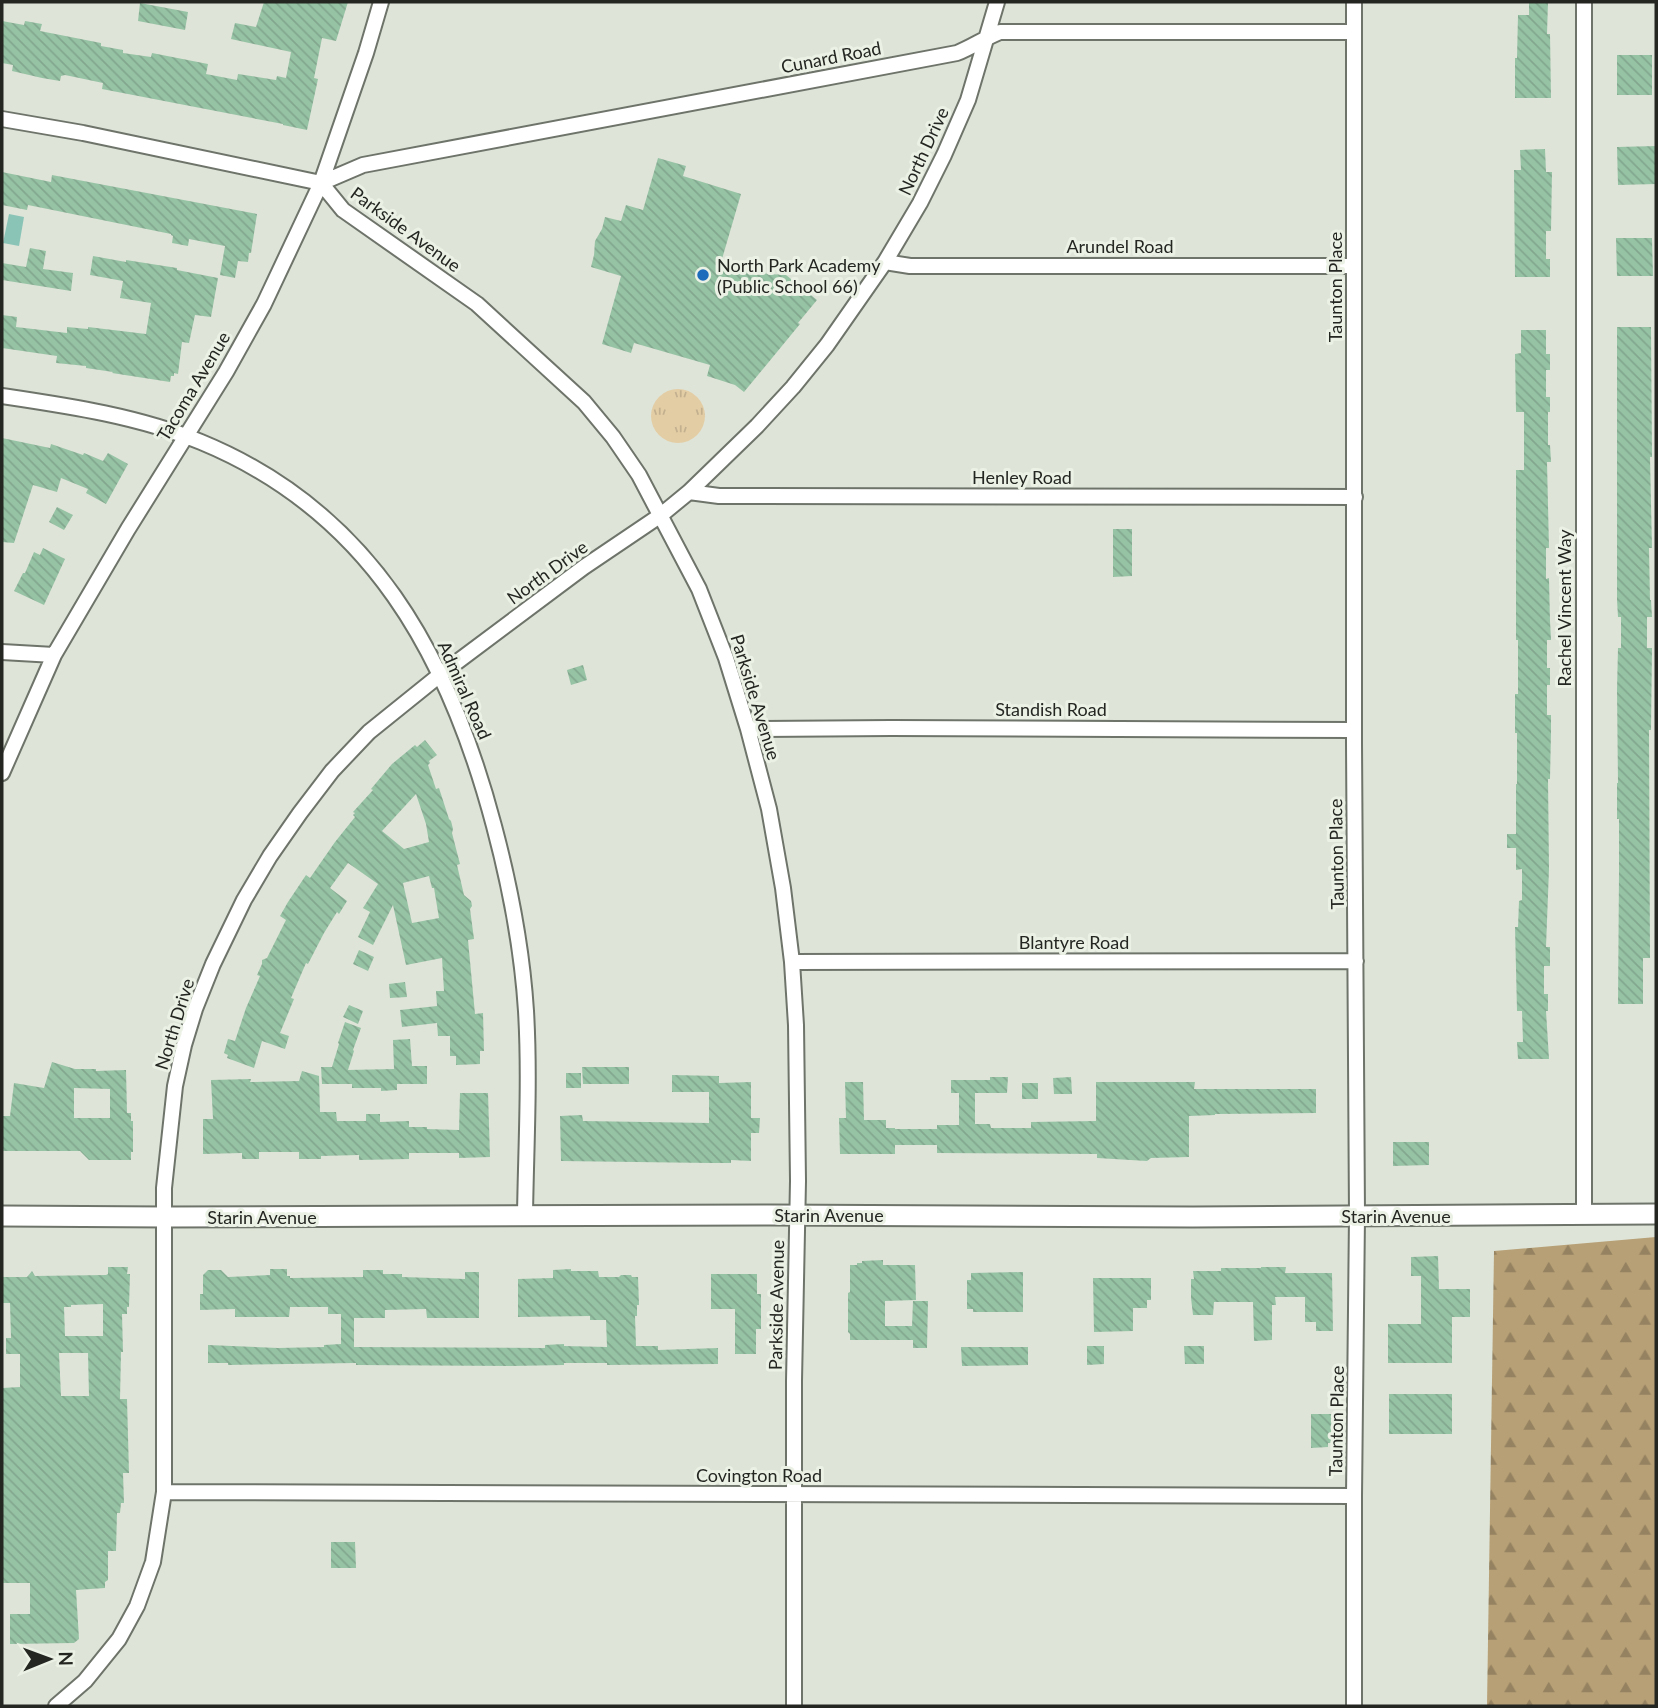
<svg xmlns="http://www.w3.org/2000/svg" width="1658" height="1708" viewBox="0 0 1658 1708" font-family="Lato,sans-serif">
	<style>
		.forest { fill: url(#forest-firs) }
		.park { fill: url(#park-tufts) }
		.water { fill: #8ac4b7 }
		.building { fill: url(#building-back-hatch); fill-rule: evenodd }
		.lines { fill: none; stroke-linecap: round; stroke-linejoin: round }
		.minor-casing { stroke: #6e746a; stroke-width: 18 }
		.tertiary-casing { stroke: #6e746a; stroke-width: 23 }
		.minor { stroke: #fff; stroke-width: 14 }
		.tertiary { stroke: #fff; stroke-width: 19 }
		.poi-dot { fill: #1d6cbb; stroke: #ebf2e5; stroke-width: 2.5 }
		.labels { text-anchor: middle; dominant-baseline: central; stroke-width: 6; stroke-linejoin: round; paint-order: stroke }
		.street-label { font-size: 18px; fill: #242622; stroke: #ebf2e5 }
		.poi-label { font-size: 18px; fill: #242622; stroke: #ebf2e5; text-anchor: start }
	</style>
	<defs>
		<pattern id="forest-firs" width="22" height="20" patternUnits="userSpaceOnUse" patternTransform="scale(1.75)"><rect width="22" height="20" fill="#b7a076"/><path d="M5 1l3.5 6h-7zM16 11l3.5 6h-7z" fill="#958260"/></pattern>
		<pattern id="park-tufts" width="24" height="20" patternUnits="userSpaceOnUse" patternTransform="scale(1.75)"><rect width="24" height="20" fill="#e3cda5"/><path d="M3 7l-1-3M5 7V3M7 7l1-3M15 17l-1-3M17 17v-4M19 17l1-3" fill="none" stroke="#c3b08e"/></pattern>
		<pattern id="building-back-hatch" width="6" height="6" patternUnits="userSpaceOnUse" patternTransform="scale(1.75)"><rect width="6" height="6" fill="#97c3a5"/><path d="M-1 5l2 2M0 0l6 6M5-1l2 2" fill="none" stroke="#82a78e"/></pattern>
	</defs>
	<rect width="100%" height="100%" fill="#dee4d8"/>
	<path class="forest" d="M1656,1237V1706H1487L1494,1251Z"/>
	<path class="park" d="M651 416a27 27 0 1 1 54 0a27 27 0 1 1-54 0Z"/>
	<path class="water" d="M9,214L24,217L19,246L3,243Z"/>
	<path class="building" d="M264,2H348L336,41L322,38L314,78L318,79L307,130L283,125V124L102,89L103,83L65,75L61,76L60,81L42,78L12,71L13,65L2,63V21L24,25L25,21L42,24L40,31L101,43V46L123,50V53L151,57L152,53L208,64L206,74L237,80L238,74L276,80L277,76L286,78L291,52L231,39L235,23L256,27Z
		M1529,2H1548L1547,34H1550L1551,98H1515V58H1517L1518,15H1529Z
		M140,3L188,12L185,30L138,21Z
		M1617,55H1652V95H1617Z
		M1656,146V184L1618,185L1617,147Z
		M1545,149L1546,172H1552L1551,231H1546V259H1550V277H1515L1514,170H1521L1520,150Z
		M658,158L686,166L683,176L741,194L722,259L750,268L749,271L769,274L786,275L817,300L798,323L800,324L744,392L735,385L707,376L710,365L634,343L631,353L602,344L621,276L591,267L594,255L595,241L602,229L605,217L621,221L626,205L643,210Z
		M2,172L51,182L52,175L257,214L251,253H249L248,262L238,261L235,278L220,275L225,246L189,239L188,246L172,243L173,236L171,235V234L28,205L27,210L2,205Z
		M1616,238H1652L1653,276H1617Z
		M30,248L46,251L43,269L73,273L71,291L2,280V263L26,267Z
		M93,256L126,262V260L177,268V270L218,278L211,317L195,315L189,343L182,342L178,374L174,373V376H171L170,382L112,373L113,372L86,368V366L56,363L57,356L2,348V315L17,317L16,327L67,333V327L88,329V327L146,334L151,303L120,298L123,281L90,275Z
		M1617,327H1651L1652,457H1650L1652,548H1649L1650,600H1651L1652,617H1647V648H1652L1651,730H1649L1650,958H1643V1004H1618L1619,872V819H1617V783H1618L1617,690L1618,648H1621V617H1618L1617,600Z
		M1521,330H1546V354H1550V370H1546V397H1550V412H1548V445H1550L1551,462H1547L1549,548H1546V579L1549,578L1550,621L1551,640H1547V668H1550V685H1547V715H1551V733L1550,779H1548L1549,869L1546,947H1550V966H1544V994H1548V1011H1546L1549,1059H1518L1517,1042H1523L1522,1011H1517L1515,927H1518L1519,901L1522,900V869L1516,870V848H1507V834H1516V784H1517V733H1515V694H1518V640H1516V470H1524V412H1516L1515,354L1521,353Z
		M2,438L50,448L51,444L83,455L84,453L103,461L108,453L128,464L106,504L86,493L88,489L61,478L57,492L33,485L14,543L2,542Z
		M57,507L73,515L64,530L49,522Z
		M1113,529H1132V576L1113,577Z
		M43,548L65,559L44,605L14,591L23,573H25L34,552L40,555Z
		M583,665L587,680L571,685L567,670Z
		M425,740L437,755L429,761L430,763L428,765L436,789L439,788L449,819L451,821L453,829L452,833L460,864L457,865L464,895L471,901L472,906L470,909L474,939L468,940L475,1014L483,1013L484,1051H480V1064L456,1065V1056H450V1036H438L437,1023L402,1027L400,1010L437,1006L436,991H444L442,958L406,965L393,905L373,945L358,937L370,912L363,908L378,884L348,863L330,888L347,901L339,914L337,912L324,933L308,964L306,963L291,998L294,999L280,1033L289,1036L285,1049L262,1041L254,1068L227,1058L228,1055L224,1053L228,1039L235,1041L246,1008L260,976L257,975L262,964V960L267,958L286,920L280,916L288,902L306,875L310,878L335,842L355,817L353,815L355,813L353,812L373,790L371,789L392,764L415,745L417,747ZM416,794L426,824L429,842L404,849L382,831ZM429,876L432,888H434L439,918L412,923L403,883Z
		M359,950L374,957L368,971L353,964Z
		M405,982L407,997L390,998L389,984Z
		M349,1005L363,1011L358,1024L343,1017Z
		M345,1022L361,1028L353,1050L354,1051L348,1070L394,1069L393,1040L410,1039L412,1066H427V1084H397V1090L381,1091V1088H352V1084H322L321,1067H332L339,1044L338,1043Z
		M52,1062L75,1069H96V1071L126,1070L127,1113H131V1121H133V1152H131V1160H89L80,1151H2V1116H10L14,1083L44,1088ZM74,1088L110,1089V1118H74Z
		M582,1067H629V1084H583Z
		M302,1071L319,1076L320,1112H336L337,1121H366V1114H380V1122L409,1121V1127H427V1129L459,1130L460,1093H488L490,1157L459,1158V1153H409V1159L359,1160V1155L321,1156V1159H299V1152H259V1159H242V1153L203,1154V1119H213L211,1080L251,1079L250,1082L299,1081Z
		M566,1073H581V1088H566Z
		M672,1075L719,1076V1083L751,1082V1118H760L759,1133H751V1161L731,1160V1163H709L561,1161L560,1116L582,1115L583,1121L709,1123V1092H672Z
		M990,1077H1008L1007,1093H975V1124H990L991,1128H1031V1122L1096,1121V1082H1195L1194,1089H1316V1113L1215,1114V1115L1189,1116V1157L1151,1158L1147,1161L1097,1158V1154L937,1153V1145H895V1154H840L839,1118H846L845,1082H863L864,1120H886V1128H895V1129H937V1125H959V1093H951V1080H990Z
		M1071,1077L1072,1094H1054L1053,1078Z
		M1022,1083H1038V1099H1022Z
		M1393,1142H1429V1165L1393,1166Z
		M1438,1256L1439,1289H1470V1317H1452V1363H1388V1324H1421V1276H1411V1257Z
		M883,1260V1265H915L916,1300L885,1301V1326H912L913,1301H928L927,1348H913V1340H850V1334L848,1332V1293L850,1292V1265H857V1263H862V1261Z
		M108,1267H128L127,1274H130L129,1307H127V1314H122L123,1352H121L120,1399H127L129,1473H123L124,1503H121L120,1513H117L116,1551H108V1580L105,1582V1588L76,1590L79,1639L74,1643L10,1644V1614H30V1583H2V1388L20,1387V1354H6V1338H11L10,1303H2V1277H27L32,1271L35,1276L106,1275L108,1274ZM103,1304V1336H65L64,1307H71V1305ZM59,1353H88L89,1396H61Z
		M1261,1267H1286L1285,1273H1332L1333,1331H1316V1322H1305V1297H1275L1276,1305H1272V1340L1254,1341L1253,1302H1214L1213,1315H1193L1191,1298V1279H1194L1193,1271H1221V1268H1261Z
		M270,1269H287V1276H290V1278L363,1277V1270H383V1274H402V1277L465,1279V1272H479V1318H427L426,1309L385,1310V1318H354V1347L545,1348V1345L564,1344V1346L607,1347L606,1320H590V1316L518,1317V1279L551,1278H553V1270L571,1269V1271H598L599,1277H619L621,1275H631L632,1277H638L639,1305H637V1316H635L636,1346H658V1350L718,1348V1364L607,1365V1363H564V1365L512,1366L356,1365V1363L228,1365V1363H208V1345L278,1348L324,1347V1345L341,1344V1314H328V1307H290L289,1317H235V1309L200,1310V1294H203V1275L208,1270H221L228,1277L270,1275Z
		M1023,1272V1312H973V1309H967V1280H971V1273Z
		M711,1274H757V1294H761V1329H756V1354H735V1309H711Z
		M1093,1278H1151V1300H1147V1308H1133V1331L1094,1332Z
		M1087,1346H1104V1364L1087,1365Z
		M1184,1346H1204V1364H1185Z
		M961,1347H1028V1365L962,1366Z
		M1389,1394H1452V1434H1389Z
		M1311,1414H1332L1331,1443H1328V1447L1311,1448Z
		M331,1542H355L356,1568H331Z"/>
	<g class="lines">
		<defs>
			<path id="minor" d="M1354,2V743L1357,1216L1354,1496V1706
				M2,119L83,133L321,183L343,210L477,304L584,402L613,437L639,475L699,589L726,658L748,729L769,809L783,888L792,962L796,1025L798,1181L794,1381V1706
				M321,183L363,165L957,53C972,47 985,38 1000,32H1354
				M885,262L910,266H1354
				M2,396C69,406 138,416 201,442C371,512 449,656 494,826C510,886 522,948 526,1011C530,1079 526,1147 525,1215
				M689,492L719,496L1355,497
				M2,652L54,655
				M748,729L891,728L1354,730
				M2,773L54,655L128,529L226,372L264,304L321,183L366,53L381,2
				M792,962L1356,961
				M1584,1214V2
				M164,1492L1354,1496
				M56,1706L85,1681L119,1639L137,1606L153,1562L164,1492V1188L175,1086L184,1045L195,1009L213,964L244,900L270,856L300,813L332,771L369,732L441,674L584,567L661,515L689,492L757,426L793,387L827,345L885,262L920,203L944,155L968,100L997,2"/>
			<path id="tertiary" d="M2,1216L165,1217L770,1215L1193,1217L1656,1214"/>
		</defs>
		<use href="#minor" class="minor-casing"/>
		<use href="#tertiary" class="tertiary-casing"/>
		<use href="#minor" class="minor"/>
		<use href="#tertiary" class="tertiary"/>
	</g>
	<circle class="poi-dot" cx="703" cy="275" r="7"/>
	<g class="labels">
		<g class="street-label">
			<text transform="translate(831 57) rotate(-11)">Cunard Road</text>
			<text transform="translate(923 151) rotate(-65)">North Drive</text>
			<text transform="translate(406 229) rotate(36)">Parkside Avenue</text>
			<text x="1120" y="246">Arundel Road</text>
			<text transform="translate(1335 287) rotate(-90)">Taunton Place</text>
			<text transform="translate(193 386) rotate(-59)">Tacoma Avenue</text>
			<text x="1022" y="477">Henley Road</text>
			<text transform="translate(547 572) rotate(-36)">North Drive</text>
			<text transform="translate(1564 608) rotate(-90)">Rachel Vincent Way</text>
			<text transform="translate(465 690) rotate(66)">Admiral Road</text>
			<text transform="translate(756 697) rotate(73)">Parkside Avenue</text>
			<text x="1051" y="709">Standish Road</text>
			<text transform="translate(1336 854) rotate(-91)">Taunton Place</text>
			<text x="1074" y="942">Blantyre Road</text>
			<text transform="translate(174 1024) rotate(-73)">North Drive</text>
			<text x="829" y="1215">Starin Avenue</text>
			<text x="1396" y="1216">Starin Avenue</text>
			<text x="262" y="1217">Starin Avenue</text>
			<text transform="translate(776 1305) rotate(-89)">Parkside Avenue</text>
			<text transform="translate(1336 1421) rotate(-89)">Taunton Place</text>
			<text x="759" y="1475">Covington Road</text>
		</g>
		<g class="poi-label">
			<text x="717" y="265">North Park Academy<tspan x="717" dy="21">(Public School 66)</tspan></text>
		</g>
	</g>
	<rect width="1658" height="1708" fill="none" stroke="#242622" stroke-width="7"/>
	<g transform="translate(49 1659) rotate(89)" stroke="#ebf2e5" stroke-width="5" paint-order="stroke">
	<path d="M0-5L12 26L0 18L-12 26Z" fill="#242622"/>
	<text y="-10" font-size="19" font-weight="bold" text-anchor="middle" fill="#242622">N</text>
	</g>
</svg>
